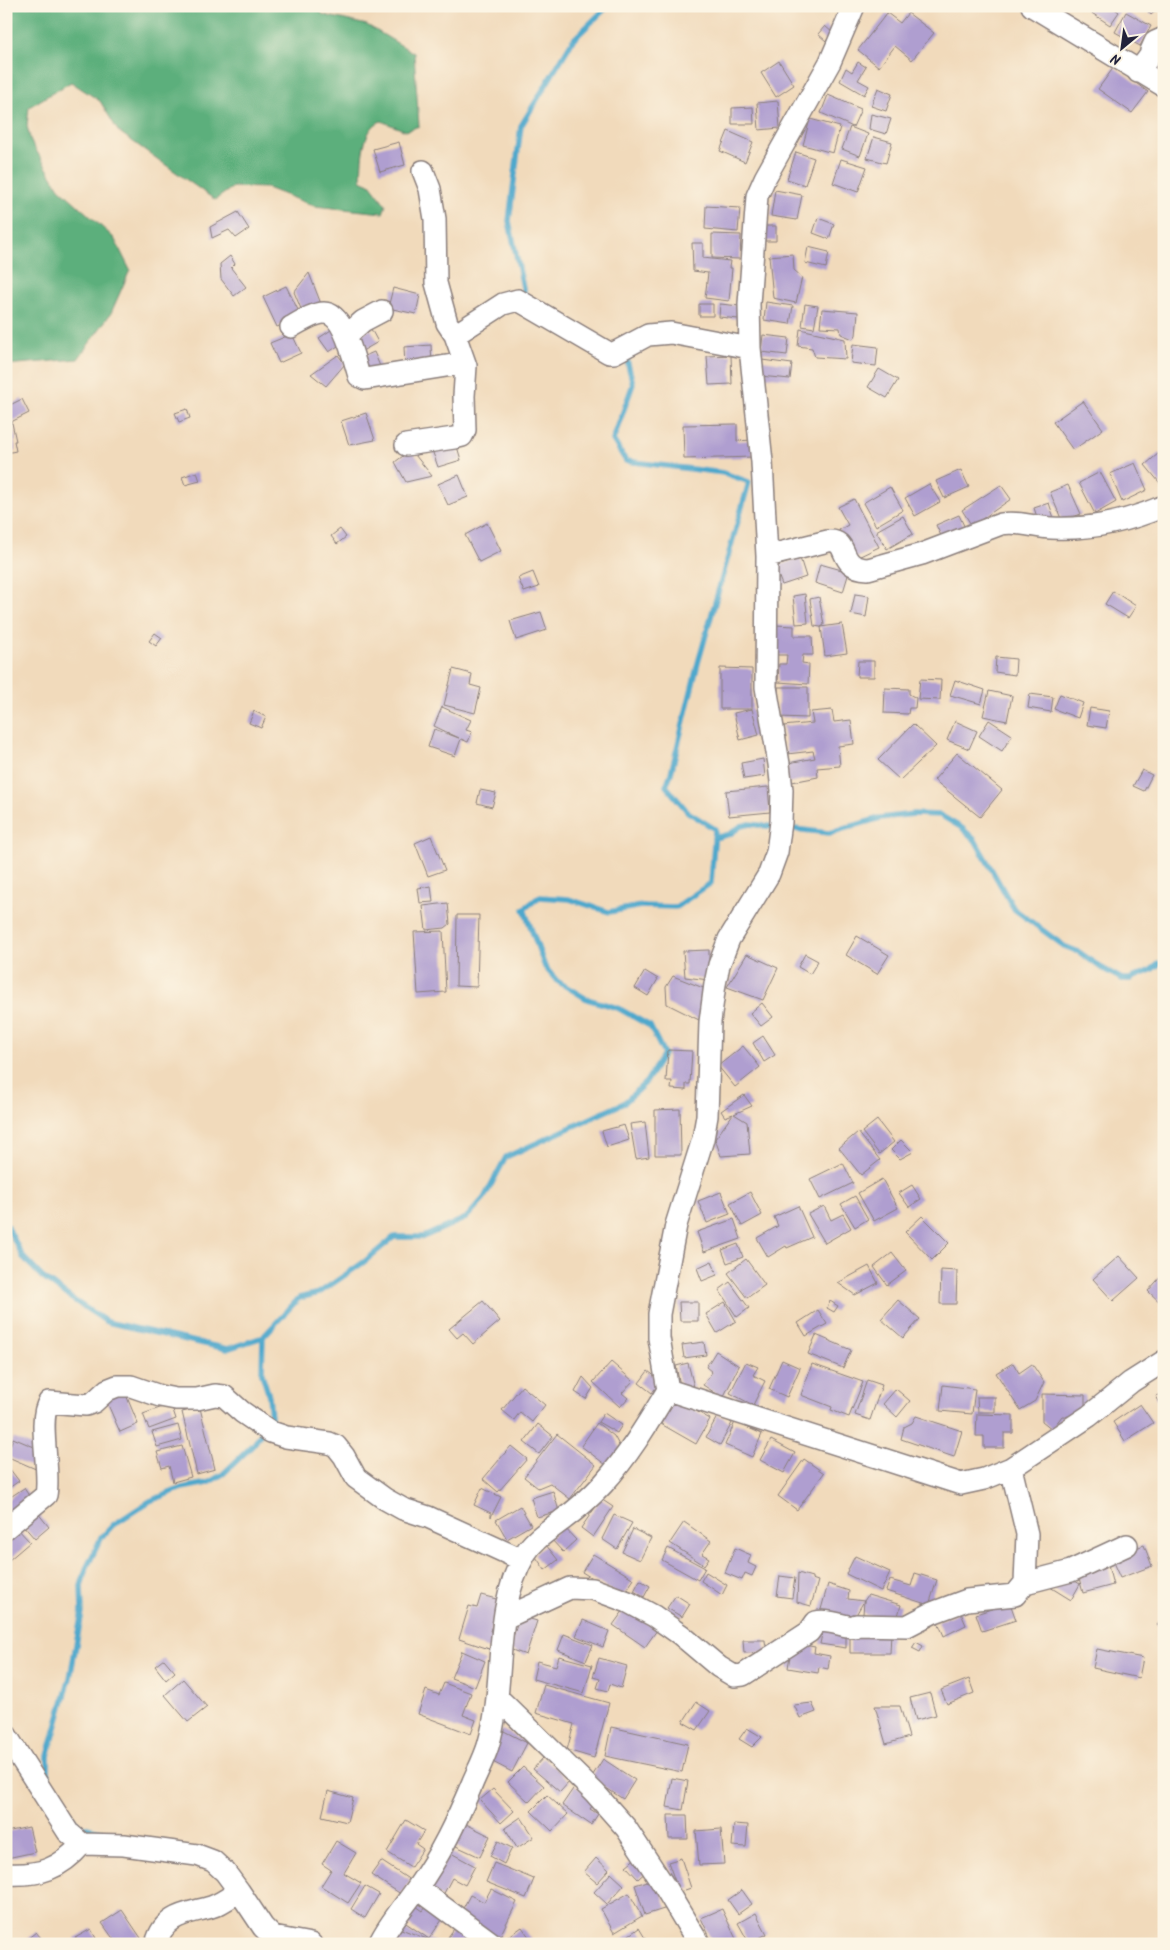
<svg xmlns="http://www.w3.org/2000/svg" width="1170" height="1950" viewBox="0 0 1170 1950" font-family="Kalam,sans-serif">
	<style>
		.forest { fill: #5caf7b; stroke: #3f685b }
		.lines { fill: none; stroke-linecap: round; stroke-linejoin: round }
		.stream { stroke: #4fa8cc; stroke-width: 5.5 }
		.building { fill: #af9ed0 }
		.street-casing { stroke: #8a7e7b; stroke-width: 24 }
		.street { stroke: #fff; stroke-width: 21 }
	</style>
	<rect width="100%" height="100%" fill="#fcf5e5"/>
	<filter id="ink" filterUnits="userSpaceOnUse"><feTurbulence type="fractalNoise" baseFrequency=".02" numOctaves="2"/><feDisplacementMap in="SourceGraphic" scale="10" xChannelSelector="R" yChannelSelector="G"/><feConvolveMatrix kernelMatrix="1 2 1 2 8 2 1 2 1" color-interpolation-filters="sRGB"/></filter>
	<filter id="wash" filterUnits="userSpaceOnUse"><feTurbulence type="fractalNoise" baseFrequency=".0096" numOctaves="4" result="noise"/><feDisplacementMap in="SourceGraphic" scale="20" xChannelSelector="R" yChannelSelector="G"/><feGaussianBlur stdDeviation="1.12" result="paint"/><feColorMatrix in="noise" values="0 0 0 0 0 0 0 0 0 0 0 0 0 0 0 0 0 1.4 0 .05"/><feComposite in="paint" operator="in"/></filter>
	<g filter="url(#wash)">
		<rect width="100%" height="100%" fill="#f1dabb"/>
		<path class="forest" d="M6,6H313L324,15L367,25L414,53L419,126L406,131L381,121C361,130 362,161 361,180L370,184L386,205L383,213L314,206L267,188L233,187L215,200L118,131L100,101L71,82L29,107L27,126L31,142L59,188L114,238L130,270L111,313L78,359L6,365Z"/>
		<g class="lines">
			<path class="stream" d="M525,297L509,221L521,126L573,40L608,6
				M714,838L730,834L741,826L750,824L829,833L880,818L914,814L940,815L962,828L975,840L1014,909L1064,946L1079,952L1100,967L1122,979H1130L1151,970L1164,960
				M6,1224L23,1257L42,1277L72,1299L107,1322L227,1349L263,1337L299,1298L319,1293L364,1262L394,1237H423L466,1218L484,1198L506,1157L624,1103L646,1082L664,1054L650,1026L618,1008L587,999L557,981L545,967L524,909L539,897L569,899L609,912L641,906L676,907L711,883L715,829L688,812L666,786L671,773L698,663L749,482L724,473L626,461L613,440L633,384L625,352
				M51,1788L48,1782V1756L70,1678L82,1612L81,1586L86,1569L101,1538L113,1525L150,1501L182,1488L208,1483L223,1474L254,1444L271,1418L269,1396L262,1374L263,1337
				M67,1812L79,1826L115,1835"/>
		</g>
		<g id="blocks">
			<path class="building" d="M1081,6H1111L1119,12L1110,25Z
				M1144,6H1161L1151,15Z
				M1126,12L1151,26L1140,46L1115,32Z
				M887,13L900,23L908,13L934,33L912,60L895,46L879,67L858,50Z
				M825,26L833,33L826,41L818,34Z
				M1154,54L1164,60V79L1145,69Z
				M779,61L794,85L776,97L761,73Z
				M858,62L866,67L858,80L869,86L864,95L840,81L846,68L852,72Z
				M1114,67L1148,92L1132,113L1098,89Z
				M878,88L892,94L886,111L871,106Z
				M828,95L861,109L853,127L821,113Z
				M778,101L780,128L759,130L757,103Z
				M753,107L754,124H732V108Z
				M871,114L891,119L886,134L869,129Z
				M810,119L840,127L833,153L803,145Z
				M850,127L868,134L860,156L842,149Z
				M728,131L753,142L745,162L720,151Z
				M874,137L892,142L886,163L867,158Z
				M399,142L405,165L380,172L373,149Z
				M796,152L814,158L805,185L787,179Z
				M841,159L867,167L858,192L833,183Z
				M775,190L802,195L797,220L771,216Z
				M706,206L740,208L738,232L705,229Z
				M238,212L249,229L236,238L229,230L212,238L210,227Z
				M818,218L834,224L829,239L813,233Z
				M764,226H776V241H765Z
				M712,234L741,235L740,259L712,258Z
				M692,243H703V258L730,261L729,268H732L729,301L705,298L708,273L693,271Z
				M808,247L829,252L826,268L805,263Z
				M793,254L794,270L802,277L796,303L773,298L769,256Z
				M230,256L235,264L231,268L246,287L234,296L221,279L220,264Z
				M309,273L323,309L304,316L294,292Z
				M286,286L301,316L277,327L263,297Z
				M393,288L420,295L416,314L388,308Z
				M766,302L793,306L790,324L764,320Z
				M699,304H713V316H699Z
				M720,304L740,306L739,319L719,317Z
				M805,304L818,306L814,328L802,326Z
				M822,309L858,312L856,335L853,339L841,334L840,328L820,327Z
				M334,328L344,342L329,352L319,338Z
				M371,329L378,342L357,354L350,341Z
				M800,329L845,339L846,359L815,357L812,348L798,346Z
				M292,334L301,353L279,363L270,343Z
				M763,335L789,338L787,355L761,352Z
				M853,344L878,347L876,366L851,363Z
				M431,345L432,365L405,367L404,347Z
				M374,352L382,371L364,379L355,360Z
				M338,355L345,364L326,386L311,374Z
				M731,355L732,384L709,385L707,356Z
				M762,360L792,364L790,379L760,376Z
				M879,369L898,380L887,398L868,387Z
				M22,399L29,413L7,424L12,423L16,441H14L16,451L6,453V407Z
				M1083,401L1103,429L1073,450L1053,422Z
				M187,409L190,418L179,422L175,413Z
				M366,413L375,440L349,445L341,421Z
				M737,424V441L752,440L753,457L684,459L683,425Z
				M456,443L461,460L438,467L432,450Z
				M411,450L432,476L406,482L395,462Z
				M1159,453L1164,459V488L1145,465Z
				M1135,463L1147,490L1122,502L1110,474Z
				M961,470L969,487L944,498L936,481Z
				M197,472L200,481L185,485L182,477Z
				M1100,472L1116,502L1095,514L1079,483Z
				M459,475L468,497L448,505L438,484Z
				M929,484L940,502L915,516L905,498Z
				M1001,485L1011,499L972,526L962,510Z
				M1068,485L1081,514L1062,521L1050,492Z
				M890,487L903,510L876,526L863,503Z
				M854,499L879,547L854,559L839,530L848,525L838,507Z
				M1049,503L1055,521L1040,526L1034,508Z
				M959,515L966,530L943,540L936,525Z
				M903,516L913,534L887,549L876,531Z
				M487,523L501,551L479,562L465,535Z
				M340,529L346,537L337,544L331,536Z
				M800,558L806,577L782,585L775,567Z
				M820,564L849,572L843,592L815,583Z
				M533,572L539,587L524,592L518,578Z
				M1113,591L1136,606L1128,618L1105,604Z
				M805,594L808,623L796,624L793,596Z
				M855,594L869,596L866,617L851,614Z
				M819,597L824,625L821,627L842,624L847,653L825,656L821,627L814,626L810,599Z
				M541,612L547,630L516,640L510,621Z
				M775,625L794,626V636H812L813,655H803L802,663L809,664L808,684L778,682L779,664H786L787,655H771Z
				M155,633L162,638L156,646L149,641Z
				M996,657L1016,659L1015,675L995,672Z
				M858,661H874V677H857Z
				M720,668L752,669V709H720Z
				M453,669L472,674L470,685L481,688L475,713L444,705Z
				M920,679L941,680L940,700L918,699Z
				M955,680L985,690L981,704L950,695Z
				M778,687H808V718L778,717Z
				M885,688L909,689V694L916,698L915,708H909L908,714L884,713Z
				M989,691L1012,696L1007,721L983,716Z
				M1030,694L1053,697L1051,712L1028,708Z
				M1060,694L1083,703L1078,718L1054,709Z
				M442,707L471,720L466,730L472,732L468,742L461,739L455,756L428,747L434,729L459,738L434,726Z
				M1090,708L1109,711L1106,728L1087,725Z
				M752,709L759,735L740,740L734,713Z
				M832,710L834,722L851,720L854,744L838,746L840,766L817,768L818,777L787,783L788,763L815,758L813,751L787,754L783,726L813,723L811,712Z
				M254,711L266,717L261,728L249,723Z
				M989,720L1012,735L1002,751L979,736Z
				M955,721L977,731L969,749L947,740Z
				M913,724L936,746L900,780L878,760Z
				M957,753L1002,790L980,817L934,780Z
				M763,759L765,776L744,779L741,763Z
				M1142,770L1152,775L1144,791L1133,786Z
				M768,787L770,812L729,816L726,791Z
				M480,790L496,793L492,807L477,803Z
				M431,836L445,870L428,876L415,843Z
				M431,886L433,902L420,903L418,888Z
				M448,903L450,924L445,928L426,930L423,906Z
				M457,915H479L477,987L456,986Z
				M443,931L446,992L418,994L414,932Z
				M857,936L889,955L877,974L846,955Z
				M709,950V980L685,977L683,951Z
				M747,954L778,968L763,1000L727,987Z
				M805,954L818,961L810,974L798,967Z
				M645,971L658,979L648,996L635,988Z
				M673,976L706,989L699,1020L667,1004L666,987Z
				M762,1003L773,1017L761,1026L750,1013Z
				M763,1036L775,1055L764,1062L753,1043Z
				M743,1046L760,1067L735,1087L718,1066Z
				M668,1050L692,1051L690,1084H686V1090L671,1089L672,1081H666Z
				M744,1095L752,1106L734,1114L747,1122L750,1154L721,1156L715,1139L733,1114L725,1117L721,1111Z
				M680,1109L681,1155H655V1110Z
				M877,1120L894,1142L879,1154L862,1132Z
				M645,1122L649,1157L636,1159L630,1124Z
				M624,1125L629,1140L607,1147L602,1131Z
				M858,1132L880,1160L861,1175L839,1148Z
				M901,1140L913,1152L900,1159L891,1150Z
				M843,1163L853,1183L820,1199L810,1179Z
				M882,1179L898,1208L874,1221L858,1193Z
				M912,1185L921,1199L909,1207L899,1193Z
				M721,1192L730,1214L707,1223L698,1201Z
				M750,1192L762,1215L742,1226L730,1203Z
				M855,1196L868,1219L855,1227L841,1204Z
				M798,1206L812,1237L787,1248L786,1246L768,1257L757,1238L778,1226L774,1217Z
				M824,1206L831,1220L843,1214L851,1228L825,1243L808,1214Z
				M922,1216L949,1243L932,1260L905,1232Z
				M734,1219L741,1239L704,1252L697,1232Z
				M738,1244L743,1257L727,1263L722,1250Z
				M892,1253L906,1271L887,1285L874,1267Z
				M1119,1256L1139,1278L1113,1301L1093,1279Z
				M746,1259L765,1285L747,1298L728,1273Z
				M712,1261L717,1275L702,1281L697,1268Z
				M869,1266L878,1283L855,1295L838,1283Z
				M941,1270L957,1271L956,1304H940Z
				M1164,1273V1306L1148,1291Z
				M730,1282L749,1308L737,1317L719,1290Z
				M898,1300L920,1319L903,1338L881,1319Z
				M483,1301L500,1321L473,1344L463,1333L457,1338L449,1329Z
				M830,1301L838,1306L834,1312L827,1308Z
				M679,1302H698V1321H680Z
				M725,1302L736,1321L717,1333L706,1314Z
				M818,1310L827,1324L806,1336L798,1323Z
				M816,1335L851,1350L843,1368L808,1354Z
				M704,1342L706,1355L684,1358L682,1345Z
				M716,1351L739,1366L723,1398L703,1385L712,1372L706,1367Z
				M782,1360L800,1368L787,1397L769,1389Z
				M611,1362L633,1381L622,1393L628,1398L620,1407L593,1382Z
				M746,1362L758,1367L753,1375L765,1381L753,1405L730,1393Z
				M688,1363L694,1387L681,1390L676,1366Z
				M1013,1363L1019,1373L1032,1364L1044,1382L1035,1401L1020,1410L996,1373Z
				M812,1364L863,1382L849,1417L831,1410L832,1407L801,1395Z
				M648,1371L661,1381L652,1393L639,1383Z
				M583,1377L593,1388L586,1399L575,1392Z
				M867,1380L882,1385L870,1420L855,1415Z
				M943,1385L975,1389L972,1414L940,1411Z
				M522,1386L545,1405L532,1422L520,1412L514,1420L502,1410Z
				M896,1389L910,1401L897,1417L883,1404Z
				M124,1390L138,1424L120,1432L105,1398Z
				M1164,1392V1410L1156,1396Z
				M1042,1394L1085,1395V1417L1062,1416L1052,1429L1042,1421Z
				M977,1397H995V1412H978Z
				M675,1399L710,1419L696,1444L661,1424Z
				M171,1404L176,1419L149,1429L143,1414Z
				M1140,1404L1153,1423L1125,1441L1113,1422Z
				M200,1408L215,1469L197,1474L182,1412Z
				M604,1413L622,1425L617,1433L598,1422Z
				M977,1414L1013,1415V1433H1004V1448H984V1436H976Z
				M718,1415L732,1423L720,1445L706,1437Z
				M916,1416L962,1431L954,1457L901,1439L904,1427L912,1423Z
				M735,1422L762,1434L752,1457L725,1445Z
				M597,1423L614,1436L622,1451L610,1468L581,1446Z
				M538,1424L553,1436L539,1454L524,1442Z
				M178,1425L182,1440L157,1447L152,1432Z
				M557,1434L596,1465L570,1499L550,1483L538,1488L524,1477Z
				M13,1438L46,1452L38,1470L6,1456Z
				M771,1440L795,1453L784,1473L760,1460Z
				M182,1446L191,1477L173,1482L169,1466L162,1468L157,1452Z
				M511,1446L527,1459L498,1492L483,1479Z
				M804,1459L824,1473L797,1510L778,1496Z
				M6,1464L19,1481L6,1490Z
				M24,1488L33,1502L12,1516L6,1507V1500Z
				M482,1488L501,1497L491,1517V1513L474,1505Z
				M553,1491L559,1511L537,1517L531,1498Z
				M601,1499L613,1507L593,1537L581,1528Z
				M520,1506L531,1525L507,1539L496,1520Z
				M37,1512L49,1527L35,1539L22,1524Z
				M614,1515L632,1523L617,1549L602,1539Z
				M684,1522L711,1541L702,1554L709,1558L704,1565L670,1543Z
				M563,1526L576,1540L563,1552L550,1538Z
				M16,1527L30,1542L9,1560L6,1557V1536Z
				M633,1529L651,1538L640,1560L622,1552Z
				M546,1545L558,1560L545,1570L534,1554Z
				M1144,1545L1152,1566L1120,1578L1111,1558Z
				M668,1548L705,1568L698,1580L662,1560Z
				M735,1548L751,1555L748,1563L756,1567L752,1576L745,1573L742,1580L725,1573Z
				M593,1554L634,1579L622,1597L582,1572Z
				M1164,1554V1576H1161L1159,1555Z
				M855,1556L890,1572L881,1591L846,1574Z
				M1107,1562L1113,1585L1083,1593L1077,1570Z
				M706,1572L727,1585L722,1595L701,1581Z
				M798,1573L812,1577V1579L818,1581L811,1606L797,1602Z
				M915,1573L937,1580L929,1605L886,1591L890,1580L911,1586Z
				M780,1576L795,1578L792,1598L777,1596Z
				M1068,1577L1080,1584L1071,1600L1050,1587Z
				M640,1580L650,1586L644,1597L634,1591Z
				M828,1584L849,1591L848,1599L864,1601L850,1625L820,1613Z
				M481,1595L500,1600L490,1631L497,1633L492,1650L459,1639L469,1606L477,1608Z
				M676,1595L690,1604L682,1617L667,1608Z
				M868,1595L901,1605L896,1623L863,1614L864,1601Z
				M1010,1603L1016,1620L982,1631L976,1614Z
				M626,1607L657,1630L645,1647L613,1625Z
				M960,1611L966,1625L944,1636L938,1622Z
				M520,1616L537,1621L526,1655L509,1649Z
				M1164,1617V1632L1157,1625Z
				M583,1620L609,1631L603,1647L576,1636Z
				M823,1629L846,1632V1648L820,1644Z
				M850,1632L891,1633L890,1653H850Z
				M564,1634L593,1645L586,1661L558,1650Z
				M743,1640H765L766,1652L744,1653Z
				M916,1642L923,1646L920,1652L912,1648Z
				M792,1643L815,1647L814,1653L830,1656L828,1669L819,1667L818,1673L788,1668Z
				M1097,1649L1143,1658L1139,1678L1093,1668Z
				M462,1651L485,1661L475,1687L451,1678Z
				M559,1656L592,1665L584,1693L533,1679L537,1661L556,1666Z
				M599,1658L627,1666L621,1688L610,1684L608,1691L597,1688L600,1679L593,1677Z
				M164,1659L175,1672L166,1680L155,1666Z
				M183,1679L207,1707L188,1722L165,1695Z
				M969,1679L974,1693L947,1704L941,1690Z
				M444,1683L471,1693L463,1715L476,1720L471,1734L418,1714L426,1690L439,1695Z
				M544,1685L609,1703L594,1758L567,1750L574,1724L536,1713Z
				M930,1693L936,1715L916,1720L910,1698Z
				M696,1702L710,1711L697,1730L683,1722Z
				M812,1703L816,1712L800,1718L794,1705Z
				M875,1706H900L909,1737L886,1744Z
				M611,1727L688,1744L682,1772L605,1756Z
				M747,1728L762,1737L752,1747L739,1739Z
				M502,1730L527,1743L512,1772L487,1759Z
				M543,1758L570,1781L560,1792L533,1769Z
				M603,1759L635,1780L623,1799L591,1778Z
				M523,1767L544,1786L529,1802L508,1782Z
				M672,1778L688,1781L683,1810L667,1807Z
				M575,1786L596,1800L590,1809L598,1814L591,1825L562,1805Z
				M493,1789L514,1811L501,1823L480,1800Z
				M328,1791L353,1798L347,1822L322,1816Z
				M547,1795L568,1814L552,1831L531,1811Z
				M668,1815H687L688,1839H669Z
				M521,1817L534,1837L517,1848L505,1828Z
				M406,1820L424,1831L416,1844L423,1849L411,1867L387,1852Z
				M466,1824L490,1836L480,1857L456,1846Z
				M734,1824L748,1825L746,1847L732,1846Z
				M29,1827L35,1852L7,1858L6,1832Z
				M721,1829L724,1864L699,1865L696,1831Z
				M336,1841L356,1853L344,1873L361,1883L348,1903L321,1886L331,1870L322,1864Z
				M498,1841L512,1848L504,1864L490,1856Z
				M449,1852L475,1866L465,1885L452,1878L442,1897L430,1890Z
				M637,1857L649,1869L638,1879L626,1866Z
				M596,1858L609,1870L597,1883L584,1872Z
				M681,1858L691,1888L679,1892L668,1862Z
				M381,1861L410,1880L401,1894L371,1875Z
				M494,1863L534,1879L526,1898L486,1882Z
				M611,1873L624,1885L607,1904L594,1892Z
				M657,1878L667,1908L645,1915L635,1885Z
				M365,1886L379,1894L365,1918L351,1909Z
				M491,1889L517,1902L499,1938L458,1918L470,1895L484,1902Z
				M742,1890L752,1904L738,1914L728,1900Z
				M629,1893L642,1916L614,1933L601,1909Z
				M429,1903L446,1914L429,1939L403,1921L413,1904L423,1911Z
				M722,1909L736,1939L725,1944H713L701,1918Z
				M122,1910L145,1944H117L102,1923Z
				M756,1913L767,1934L749,1943L738,1923Z
				M459,1922L476,1934L469,1944H443Z
				M396,1927L440,1944H390Z
				M522,1927L534,1944H504L502,1941Z
				M639,1928L648,1943L624,1944L622,1940Z
				M91,1929L99,1944H79L75,1938Z
				M36,1932L46,1944H21Z"/>
		</g>
	</g>
	<g filter="url(#ink)">
		<use href="#blocks" fill-opacity="0" stroke="#8a7e7b" stroke-width="1"/>
		<g class="lines">
			<defs>
				<path id="street" d="M1032,6L1164,86
					M1138,72L1152,53L1151,51L1155,42L1164,38
					M291,327C300,322 314,313 324,313C344,313 354,360 359,376L365,379L465,363
					M455,335L503,304L518,300L609,353H614L648,335L671,333L750,348
					M346,336L363,321L382,311
					M406,445L454,438L462,436L465,430L464,396L466,366L455,335L447,323L436,283L435,219L430,189L423,171
					M767,556L828,541C851,539 836,568 868,569L922,554L1001,524C1018,521 1034,527 1051,528C1089,530 1129,521 1164,506
					M668,1390L961,1484L984,1479L1011,1468L1089,1416L1131,1382L1164,1361
					M6,1528L46,1495C51,1471 37,1419 49,1402L86,1405L94,1402L107,1390L117,1386H131L160,1396L176,1399H197L215,1395L224,1396L242,1412L271,1432L286,1437L329,1443L336,1446L344,1456L356,1478L385,1499L403,1509L428,1517L522,1560
					M1025,1583L1071,1571L1127,1545
					M505,1618L570,1588L593,1589L628,1602L654,1616L681,1635L719,1667L734,1676L743,1675L809,1632L816,1622C827,1619 842,1626 854,1627L856,1625L907,1626L932,1613L967,1600L1015,1595L1025,1583L1027,1534L1011,1468
					M497,1697L595,1793L626,1828L663,1884L699,1944
					M6,1735L68,1832L82,1844L124,1845L197,1855L213,1861L225,1872L239,1891C230,1897 221,1904 211,1907C186,1914 164,1914 156,1944
					M6,1874C40,1876 60,1869 82,1844
					M417,1888L493,1944
					M239,1891L263,1927L273,1937L311,1944
					M379,1944C389,1923 404,1907 417,1888C441,1854 456,1822 472,1784C477,1772 484,1759 488,1746C507,1683 491,1613 525,1554C533,1540 548,1531 561,1521C576,1510 591,1497 603,1484C629,1455 648,1423 668,1390L659,1338V1314L676,1225L703,1139L707,1116L710,1022L715,984L719,965L729,939L769,874L777,852L781,822L782,790L779,764L766,687L767,556L762,462L750,348L749,304L757,196L765,178L830,62L854,6"/>
			</defs>
			<use href="#street" class="street-casing"/>
			<use href="#street" class="street"/>
		</g>
	</g>
	<rect width="1170" height="1950" fill="none" stroke="#fcf5e5" stroke-width="25"/>
	<g transform="translate(1122 48) rotate(209)" stroke="#fcf5e5" stroke-width="4" paint-order="stroke">
	<path d="M0-4L9 19L0 12L-9 19Z" fill="#22223b"/>
	<text y="-8" font-size="14" font-weight="bold" text-anchor="middle" fill="#22223b">N</text>
	</g>
</svg>
